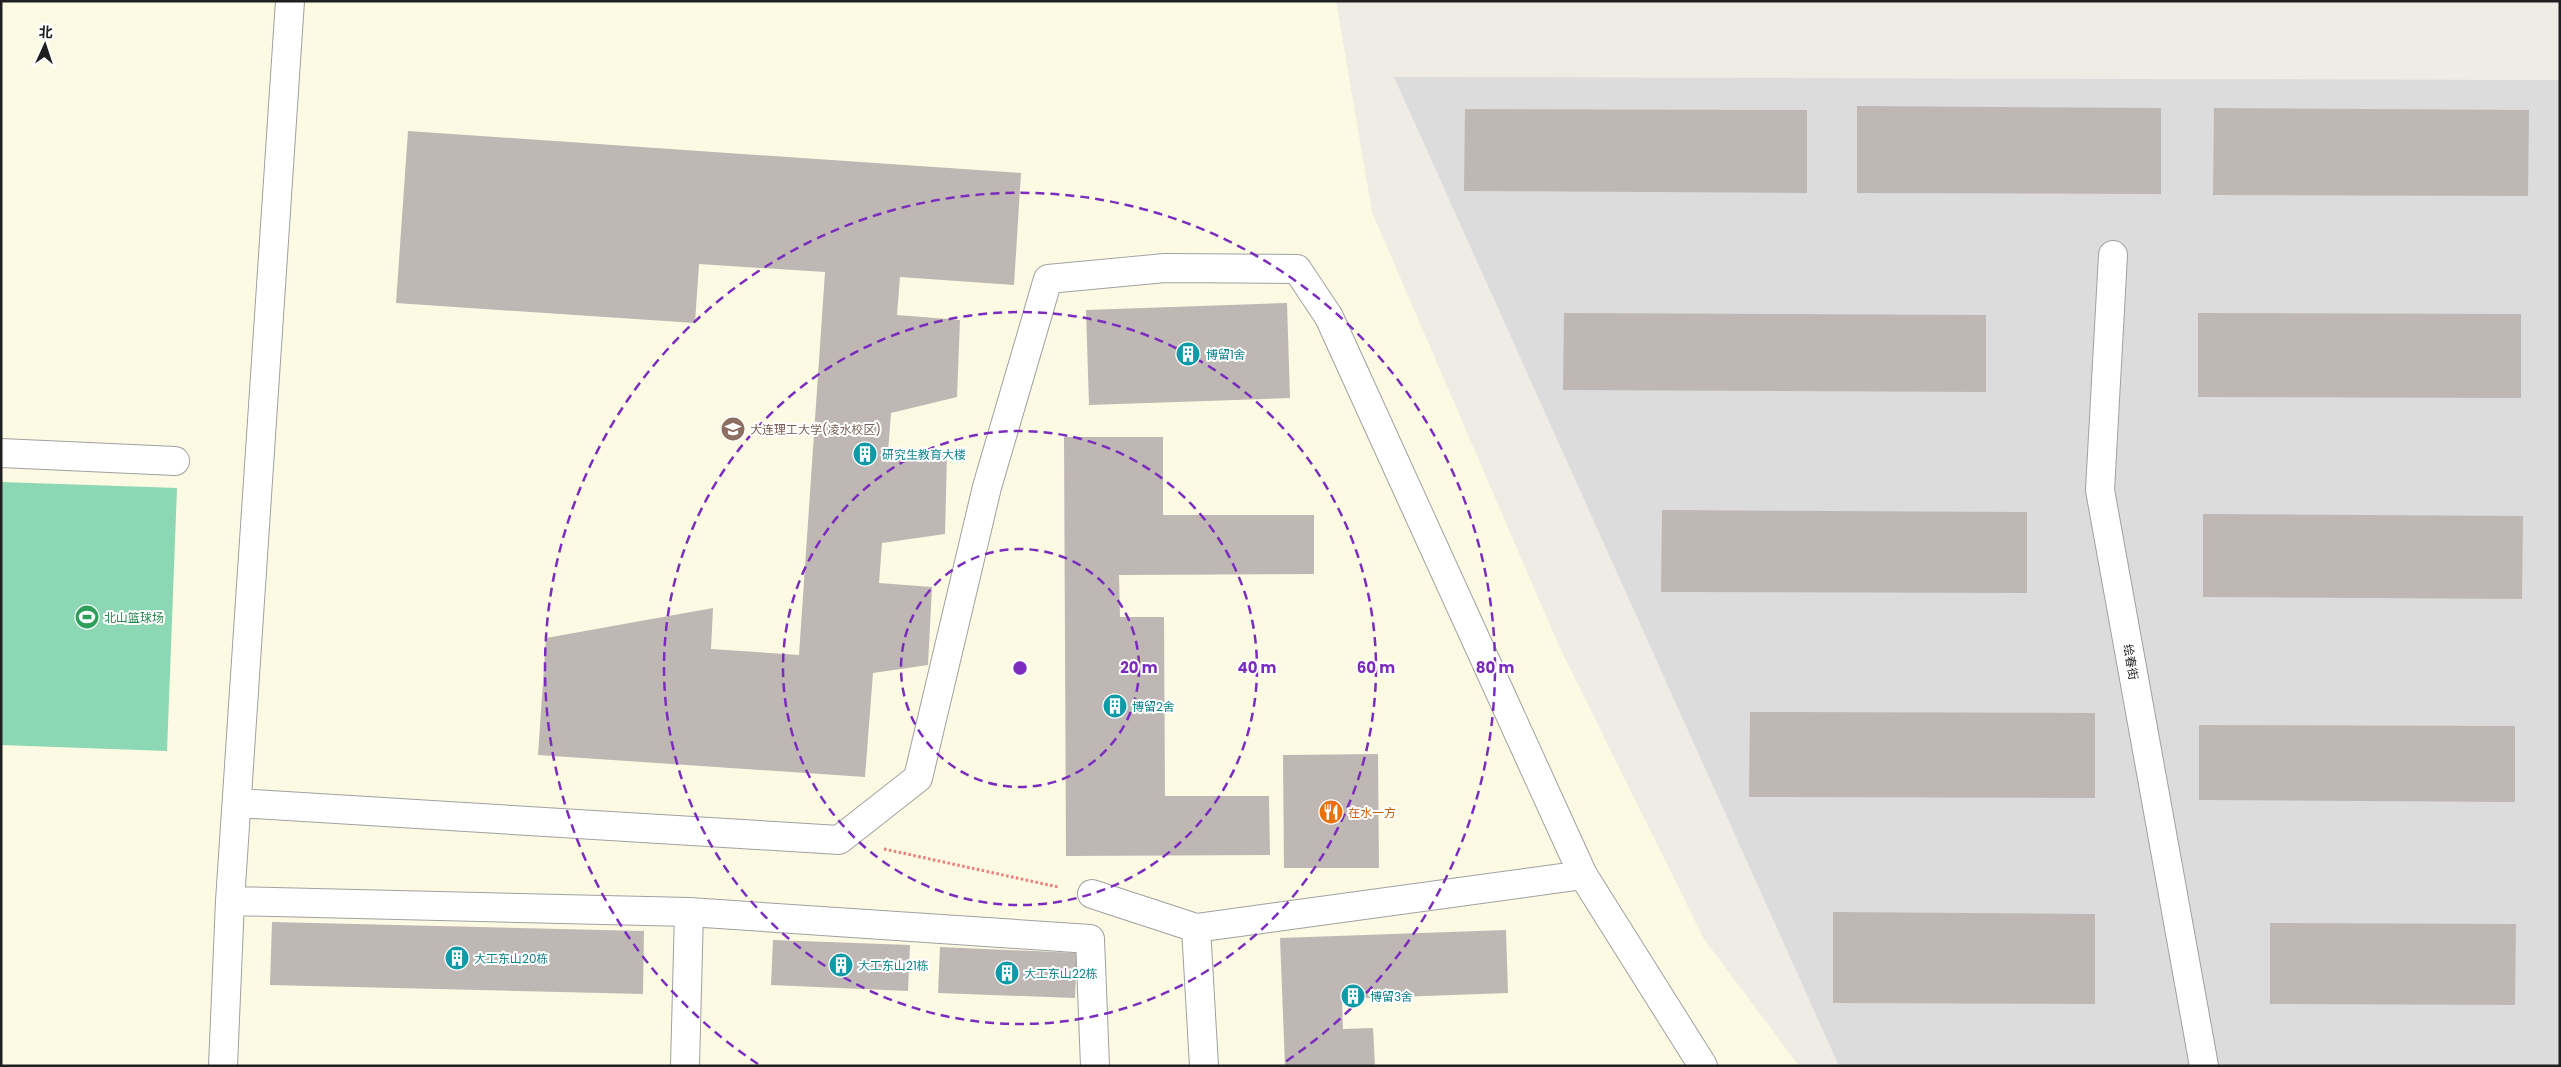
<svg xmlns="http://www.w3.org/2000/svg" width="2561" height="1067" viewBox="0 0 2561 1067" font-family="Poppins,'Noto Sans SC',sans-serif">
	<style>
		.residential { fill: #dddcdc }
		.education { fill: #fcfae2 }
		.pitch { fill: #8cd7b4 }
		.building { fill: #bfb7b3 }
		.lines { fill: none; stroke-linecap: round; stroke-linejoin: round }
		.street-casing { stroke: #a0a0a0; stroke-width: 30 }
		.path { stroke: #ed7d79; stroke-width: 3; stroke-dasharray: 2.5 2.5; stroke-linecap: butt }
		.street { stroke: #fff; stroke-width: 28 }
		.ring { fill: none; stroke: #7b2cbf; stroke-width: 2.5; stroke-dasharray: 9 6 }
		.labels { text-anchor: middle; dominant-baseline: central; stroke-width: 4; stroke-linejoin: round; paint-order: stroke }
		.culture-label { font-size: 12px; fill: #0d838f; stroke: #fff; text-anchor: start }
		.education-label { font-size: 12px; fill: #785e54; stroke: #fff; text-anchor: start }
		.leisure-label { font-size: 12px; fill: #27864d; stroke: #fff; text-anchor: start }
		.street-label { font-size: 12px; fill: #1f1f1f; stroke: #fff }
		.food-label { font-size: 12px; fill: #c56008; stroke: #fff; text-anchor: start }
		.centre { fill: #7b2cbf; stroke: #fff; stroke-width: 2.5 }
		.ring-label { font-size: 15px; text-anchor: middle; font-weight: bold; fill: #7b2cbf; stroke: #fff; stroke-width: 4; stroke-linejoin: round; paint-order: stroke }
	</style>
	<rect width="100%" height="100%" fill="#efece6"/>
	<path class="residential" d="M1394,77L2560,80V1066H1839Z"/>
	<path class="education" d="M1,1H1336L1372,212L1559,646L1704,939L1799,1066H1Z"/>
	<path class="pitch" d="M1,482L177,488L167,751L1,745Z"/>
	<path class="building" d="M1857,106L2161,108V194L1857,193Z
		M2214,108L2529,110L2528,196L2213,195Z
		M1465,109L1807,110V193L1464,191Z
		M408,131L1021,173L1014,285L900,277L897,315L960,320L957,397L891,413L888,452L947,456L945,534L882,543L879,583L932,587L928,665L873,673L865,777L538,755L546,638L713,608L711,649L799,655L825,272L699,264L695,323L396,303Z
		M1287,303L1290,398L1089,405L1086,310Z
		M1564,313L1986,315V392L1563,390Z
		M2198,313L2521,314V398L2198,397Z
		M1064,437H1163V515H1314V574L1119,575L1120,617H1164L1165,796H1269L1270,855L1066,856Z
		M1662,510L2027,512V593L1661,592Z
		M2203,514L2523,516L2522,599L2203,597Z
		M1750,712L2095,713V798L1749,797Z
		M2199,725L2515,726V802L2199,800Z
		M1378,754L1379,868H1284L1283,755Z
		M1833,912L2095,914V1004L1833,1003Z
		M272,922L644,931L643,994L270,985Z
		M2270,923L2516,924L2515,1005L2270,1004Z
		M1506,930L1508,993L1342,999L1343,1029L1373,1028L1375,1066H1285L1280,938Z
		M773,940L910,945L908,991L771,985Z
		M940,947L1077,953L1075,998L938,993Z"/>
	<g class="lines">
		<defs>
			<path id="street" d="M2113,255L2100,490L2204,1066
				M1,453L175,461
				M237,803L839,840L918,778L987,487L1048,279L1165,268L1297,269L1329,317L1583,875L1703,1066
				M1092,894L1196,928L1204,1066
				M230,901L689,912L1090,939L1095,1066
				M1196,928L1583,875
				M223,1066L230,901L290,1
				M685,1066L689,912"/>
		</defs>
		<use href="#street" class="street-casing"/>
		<path class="path" d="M884,849L1058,887"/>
		<use href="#street" class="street"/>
	</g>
	<g class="ring">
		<circle cx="1020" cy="668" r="119"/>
		<circle cx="1020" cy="668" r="237"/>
		<circle cx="1020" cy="668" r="356"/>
		<path d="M758 1064A475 475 0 1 1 1282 1064"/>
	</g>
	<defs>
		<symbol id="building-disc" viewBox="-11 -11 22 22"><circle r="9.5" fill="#0f9aa8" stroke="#fff"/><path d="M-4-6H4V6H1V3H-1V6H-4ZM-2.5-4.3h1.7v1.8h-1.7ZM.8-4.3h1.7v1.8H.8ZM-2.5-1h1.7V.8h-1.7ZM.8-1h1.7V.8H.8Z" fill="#fff"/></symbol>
		<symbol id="university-disc" viewBox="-11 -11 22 22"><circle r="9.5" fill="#8d6e63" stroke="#fff"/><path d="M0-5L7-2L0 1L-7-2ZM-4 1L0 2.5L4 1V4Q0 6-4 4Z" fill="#fff"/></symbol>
		<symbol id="stadium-disc" viewBox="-11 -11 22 22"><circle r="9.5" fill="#2e9e5b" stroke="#fff"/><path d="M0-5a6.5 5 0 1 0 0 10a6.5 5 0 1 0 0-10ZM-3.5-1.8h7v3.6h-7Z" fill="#fff"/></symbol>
		<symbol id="restaurant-disc" viewBox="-11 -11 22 22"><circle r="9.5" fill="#e8710a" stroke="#fff"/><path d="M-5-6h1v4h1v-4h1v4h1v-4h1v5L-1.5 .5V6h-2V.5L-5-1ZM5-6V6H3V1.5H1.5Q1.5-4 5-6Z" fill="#fff"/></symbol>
	</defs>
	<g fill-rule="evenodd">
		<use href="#building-disc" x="1174" y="340" width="28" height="28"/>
		<use href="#university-disc" x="719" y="415" width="28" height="28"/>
		<use href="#building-disc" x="851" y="440" width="28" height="28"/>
		<use href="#stadium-disc" x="73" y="603" width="28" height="28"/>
		<use href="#building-disc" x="1101" y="692" width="28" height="28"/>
		<use href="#restaurant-disc" x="1317" y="798" width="28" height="28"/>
		<use href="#building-disc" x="443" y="944" width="28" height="28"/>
		<use href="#building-disc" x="827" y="951" width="28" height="28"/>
		<use href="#building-disc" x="993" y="959" width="28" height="28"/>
		<use href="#building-disc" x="1339" y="982" width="28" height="28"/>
	</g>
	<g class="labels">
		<g class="culture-label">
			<text x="1206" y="354">博留1舍</text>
			<text x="882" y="454">研究生教育大楼</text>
			<text x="1132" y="706">博留2舍</text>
			<text x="474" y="958">大工东山20栋</text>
			<text x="858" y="965">大工东山21栋</text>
			<text x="1024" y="973">大工东山22栋</text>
			<text x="1370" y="996">博留3舍</text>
		</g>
		<g class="education-label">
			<text x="750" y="429">大连理工大学(凌水校区)</text>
		</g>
		<g class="leisure-label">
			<text x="104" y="617">北山篮球场</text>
		</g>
		<g class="street-label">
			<text transform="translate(2131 662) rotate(80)">绘春街</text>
		</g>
		<g class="food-label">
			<text x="1348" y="812">在水一方</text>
		</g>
	</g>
	<circle cx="1020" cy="668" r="8" class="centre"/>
	<g class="ring-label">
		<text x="1139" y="673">20 m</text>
		<text x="1257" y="673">40 m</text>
		<text x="1376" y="673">60 m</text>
		<text x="1495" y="673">80 m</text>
	</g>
	<rect width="2561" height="1067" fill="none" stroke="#1f1f1f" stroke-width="5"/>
	<g transform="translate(45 45) rotate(3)" stroke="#ffffff" stroke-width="4" paint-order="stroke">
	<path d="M0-4L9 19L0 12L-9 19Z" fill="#1f1f1f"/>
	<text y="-8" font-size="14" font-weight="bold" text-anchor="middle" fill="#1f1f1f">北</text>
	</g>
</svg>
